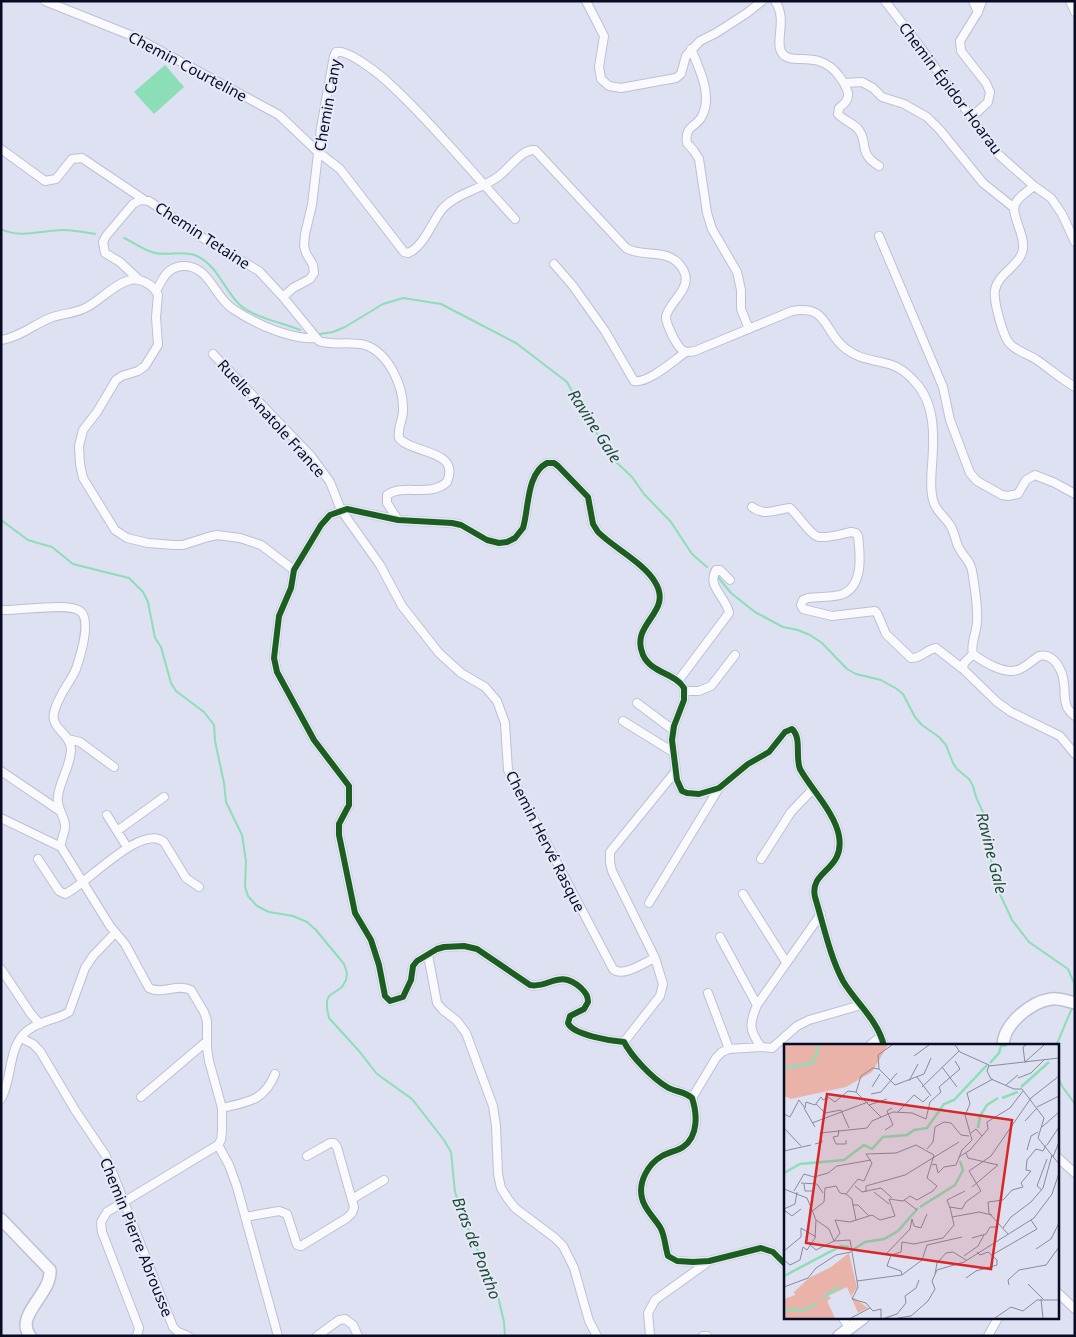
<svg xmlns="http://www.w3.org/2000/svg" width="1076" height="1337" viewBox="0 0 1076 1337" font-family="'Noto Sans',sans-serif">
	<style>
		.water { fill: #8cdeb7 }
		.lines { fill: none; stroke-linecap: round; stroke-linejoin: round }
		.stream { stroke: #8cdeb7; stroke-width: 2 }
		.minor-casing { stroke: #bcc0d5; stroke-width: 10 }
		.secondary-casing { stroke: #bcc0d5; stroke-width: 14 }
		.minor { stroke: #fafafd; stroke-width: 8 }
		.secondary { stroke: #fafafd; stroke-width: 11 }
		.cycleway-casing { stroke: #e6e9f8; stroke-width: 9 }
		.cycleway { stroke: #1b5e20; stroke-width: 6 }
		.labels { text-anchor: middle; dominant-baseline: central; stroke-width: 4; stroke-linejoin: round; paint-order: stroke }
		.street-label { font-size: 15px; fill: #090a24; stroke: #e6e9f8 }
		.water-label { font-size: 16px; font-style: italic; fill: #1d4c33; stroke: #e6e9f8 }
		.inset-river { fill: none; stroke: #8cdeb7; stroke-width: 2.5 }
		.inset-road { fill: none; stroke: #888b9f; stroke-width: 1 }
		.view { fill: #d62828; fill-opacity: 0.15; stroke: #d62828; stroke-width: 2.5 }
		.inset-edge { fill: none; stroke: #090a24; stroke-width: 2.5 }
	</style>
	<rect width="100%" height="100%" fill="#dde1f1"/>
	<path class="water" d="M165,65L184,87L154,114L134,92Z"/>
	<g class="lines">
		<path class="stream" d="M1,229C19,239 44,230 63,230C74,230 84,232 95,234
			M124,238C135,243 143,250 155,253C168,256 184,250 197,256C218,266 224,290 240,305C253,317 283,323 300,330
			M320,334L333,332L345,327L383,304L403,298L441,304L516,343L567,382L590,424L601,439L613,459L632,477L644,494L671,522L692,554L707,567
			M1,520L28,540L52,547L73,564L129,578L143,592L148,602L155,638L161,647L171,683L176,691L204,712L214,725L215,741L224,783L226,802L242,835L246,861L245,887L248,896L257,906L269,912L293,916L307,922L316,930L344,964L347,973L346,980L342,987L329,996L327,1001V1008L329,1018L359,1051L377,1074L412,1099L444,1140L451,1152L455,1192L465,1222L498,1296L504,1322L505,1336
			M717,576L731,593L755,612L783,627L798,630L810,635L822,643L847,669L856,674L881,680L897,689L903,694L915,717L922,725L939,737L946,745L953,763L957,769L969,779L973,786L976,797L986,819L987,844L995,877L999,892L1012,920L1029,942L1068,969L1074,983V994
			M1056,1046L1072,1008
			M1057,1075L1062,1086L1075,1104"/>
		<defs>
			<path id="minor" d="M45,1L135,37L279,115L318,152L340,169L404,252L408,253C424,247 432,221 443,208C459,192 482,189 499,176C510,168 521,149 535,150L626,248C643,258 666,248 680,265C698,287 668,301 666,317C666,324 677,348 684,351C687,352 691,352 695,351L792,311C829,304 823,332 846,349C862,361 874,359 892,365C901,368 909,375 916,383C936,405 934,439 932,466C931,477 930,489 933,500C935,510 944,516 950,525C954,531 955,539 958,546C963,558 971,559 973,576C975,591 978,606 977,621C977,632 970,644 973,654C985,663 1008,677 1022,668C1028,665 1033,660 1039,656C1054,652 1063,671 1064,684C1065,691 1064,697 1066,704C1067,709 1071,713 1075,716
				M586,1L604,36L599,67L601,79L609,86L621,88L676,78L681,74L686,56L700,41L716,33L747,13L762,1
				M775,1C788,20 774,42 782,53C791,67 819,48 839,76C843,81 846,86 848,93C849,100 844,104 839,108L838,114C843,120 853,123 858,129C869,141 857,153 879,166
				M885,1L918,44L998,154L1034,186L1051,198L1062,214L1075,242
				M973,1L978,12
				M1070,1L1075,12
				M691,49C699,68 712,94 703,114C698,128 684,124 687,143L694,151L699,159L707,213L712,229L737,272L741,290V309L749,329
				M844,83L862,82L873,88L882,97L904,104L927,117L940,130L983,183L1013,207
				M971,118L988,102L990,92L986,83L961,51L960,41L978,12L982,1
				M1,149L45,181L56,179L72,159L82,158L143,199
				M1034,186C1028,191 1021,195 1017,201C1007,213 1028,235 1022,253C1017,267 998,274 995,290C993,300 1003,337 1010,344C1018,352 1028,354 1037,360C1050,369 1061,379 1075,387
				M879,236L943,387L950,420L970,473L977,481L1002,495L1008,496L1018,494L1026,480L1035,475L1055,483L1075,494
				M554,264L573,286L605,331L634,381C648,384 674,360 686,352
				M139,280L120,262L105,253L103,242L106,236L133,204L140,200L149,201L206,240L259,271L283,297L319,341C333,346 350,341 365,345C389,353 404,387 403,411C403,420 397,428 399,438C411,454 461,449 447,482C430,498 403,483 387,495V503L398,520
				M156,291C163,279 166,268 182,266C209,264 214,297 233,309C254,323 290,340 316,338
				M283,297L293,288L310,279L314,273L313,265L306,253L304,246L305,234L312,205L321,128L334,56L336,52C349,49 383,77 393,87C437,128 474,175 515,219
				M1,340C20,337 33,325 50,318C62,313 76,314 87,307C101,300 114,284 130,280C141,278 153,284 158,295L156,317L158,345L145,366L138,371L122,376L116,380L97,412L83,430L79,446L80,464L83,478L115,530L127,538L148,543L174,545H183L208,537L217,535L240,538L261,545L294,570
				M213,354L311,456L330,482L341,510L380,565L402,606L439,653L461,673L485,687L497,701L505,723L508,770L613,969C623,978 645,962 655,958
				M752,507C765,517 777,509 790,508C798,515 811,536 819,537C829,538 841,534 851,532L856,533L858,536C860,553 864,585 843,594C833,598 819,596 808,598L803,600L801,605L803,609L832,616L875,611L877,613L886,634L911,658C921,659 927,649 936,648L963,669L997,702L1011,712L1060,736L1075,754
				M1,610C18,611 69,602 80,611C92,620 80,657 76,669C70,683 57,697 54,713C50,728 71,734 71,749C71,765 60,780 58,796C56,807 64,815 65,825C66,833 60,839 61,847L110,926L125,944L149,988C162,995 177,983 191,990L204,1012L207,1021V1048L209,1061L222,1108V1132L221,1140L218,1145L107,1212L101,1222L102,1232L139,1328L137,1336
				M963,669L964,663L973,654
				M678,681L729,613C727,598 706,586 716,570H720L730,580
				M685,691H699L711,686L735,655
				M637,703L673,730
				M623,721L673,752
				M68,739L80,742L114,767
				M1,771L60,811
				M107,815L127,847
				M1,818L61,847
				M117,831L164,797
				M38,859L59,891L65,894C86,885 142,822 164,842L186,878L199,887
				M761,859L791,812L813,789
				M743,894L786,962
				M649,903L719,788
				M720,937L757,1005
				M428,955L437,1003L443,1010L457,1021L466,1033L493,1106L496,1126L498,1174L501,1188L508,1199L515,1208L555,1238L563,1246L574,1268L589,1321L597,1336
				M1,969L31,1014L40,1024
				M708,993L729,1049
				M21,1038L33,1044L40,1051L75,1110L106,1156L173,1327L178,1332L188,1336
				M624,1042L660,996L663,984L655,958L612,871L610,862V852L675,772
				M869,1046L881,1036
				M761,1047C749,1030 749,1024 757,1005L821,914
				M141,1097L207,1041
				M692,1098L716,1058L722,1052L729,1049L761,1047L772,1048L797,1026L809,1020L861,1005
				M1,1099C14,1077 6,1041 33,1027C44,1020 58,1019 69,1012L85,968L93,956L115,933
				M222,1108C248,1102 264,1101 275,1074
				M218,1145L229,1165L237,1187L278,1336
				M1057,1157L1075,1173
				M352,1199L384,1180
				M245,1217L279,1211L287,1214L297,1245L301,1246L347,1218L352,1213L354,1207L337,1147L334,1143H330L307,1156
				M785,1264L773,1252L761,1248L709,1261L693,1262L677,1261L668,1256C665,1247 665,1235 660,1227C654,1217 644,1209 642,1198C638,1182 648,1164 662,1156C669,1152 677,1151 683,1147C699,1136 697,1113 692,1098C684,1091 675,1092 667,1087C652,1078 632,1057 624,1042C611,1041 573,1035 568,1023L570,1016L584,1009L588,1002C588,996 586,993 581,988C559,968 549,989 530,985L477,949L464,946L444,947L437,949L417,961L413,966L411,980L403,997L390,1001L385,996L379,965L371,940L355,913L339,835V824L349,805V786L314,740L277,672L274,658L279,616L291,588L294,570L321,525L330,515L347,509L398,520L452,523L461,525L487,540L499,543L507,542L515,538L523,528C529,509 526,474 547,463H554L558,466L588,497L593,524L598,532C614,548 644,563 655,582C674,613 629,623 643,655C651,673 675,673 684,688V700L674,726L672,740L677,780L682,791L687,793L699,794L719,788L748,764L769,752L785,732L792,729C802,738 795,757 800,769C811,789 835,813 839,836C845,871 809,870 815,897C823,923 830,957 843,981C856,1003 878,1020 884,1046
				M1057,1292L1075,1309
				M843,1318L850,1329
				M317,1336L339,1320L345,1319L353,1325L358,1336
				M650,1336L648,1313L655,1300L708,1262
				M703,1336H707
				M988,1336L998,1318"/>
			<path id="secondary" d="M1003,1046C1003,1024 1031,1002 1051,999C1059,998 1067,1001 1075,1003
				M1,1219L50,1270C52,1294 14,1315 30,1336
				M839,1336L863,1318"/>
		</defs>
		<use href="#minor" class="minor-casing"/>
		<use href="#secondary" class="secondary-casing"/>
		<use href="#minor" class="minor"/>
		<use href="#secondary" class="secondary"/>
		<defs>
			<path id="cycleway" d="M785,1264L773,1252L761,1248L709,1261L693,1262L677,1261L668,1256C665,1247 665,1235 660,1227C654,1217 644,1209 642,1198C638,1182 648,1164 662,1156C669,1152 677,1151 683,1147C699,1136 697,1113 692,1098C684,1091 675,1092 667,1087C652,1078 632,1057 624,1042C611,1041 573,1035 568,1023L570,1016L584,1009L588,1002C588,996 586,993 581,988C559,968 549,989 530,985L477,949L464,946L444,947L437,949L417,961L413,966L411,980L403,997L390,1001L385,996L379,965L371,940L355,913L339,835V824L349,805V786L314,740L277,672L274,658L279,616L291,588L294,570L321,525L330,515L347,509L398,520L452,523L461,525L487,540L499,543L507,542L515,538L523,528C529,509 526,474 547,463H554L558,466L588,497L593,524L598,532C614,548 644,563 655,582C674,613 629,623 643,655C651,673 675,673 684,688V700L674,726L672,740L677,780L682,791L687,793L699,794L719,788L748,764L769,752L785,732L792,729C802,738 795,757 800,769C811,789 835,813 839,836C845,871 809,870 815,897C823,923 830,957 843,981C856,1003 878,1020 884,1046"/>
		</defs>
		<use href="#cycleway" class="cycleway-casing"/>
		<use href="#cycleway" class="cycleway"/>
	</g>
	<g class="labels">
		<g class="street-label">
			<text transform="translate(188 66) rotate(28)">Chemin Courteline</text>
			<text transform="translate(951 88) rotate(53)">Chemin Épidor Hoarau</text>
			<text transform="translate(327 105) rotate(-80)">Chemin Cany</text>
			<text transform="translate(203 235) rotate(33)">Chemin Tetaine</text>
			<text transform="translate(272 418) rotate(48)">Ruelle Anatole France</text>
			<text transform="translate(546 841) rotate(63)">Chemin Hervé Rasque</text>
			<text transform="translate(137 1237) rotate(68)">Chemin Pierre Abrousse</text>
		</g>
		<g class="water-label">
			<text transform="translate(595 426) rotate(57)">Ravine Gale</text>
			<text transform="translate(992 853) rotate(76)">Ravine Gale</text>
			<text transform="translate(477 1248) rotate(69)">Bras de Pontho</text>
		</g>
	</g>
	<g transform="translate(784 1044)">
		<rect width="275" height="275" fill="#dde1f1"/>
		<path d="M0,1H104L88,28L62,43L7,55L0,52ZM65,209L73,244L67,252L84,264L74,269L63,243L44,252L47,254L43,257L51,274H0V255L11,251L10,248L25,234L47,223Z" fill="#e9b3aa"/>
		<path class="inset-river" d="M206,19L215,9L217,2L223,1M0,24L28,19L33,10V1M237,43L265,18M218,54L234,48M194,84L196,72L203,61L214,54M0,129L16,120L60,116L80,101L88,105L99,93L123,91L130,86L143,84L160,60L170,56L203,21M136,163L171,141L179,126L176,117M70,205L81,198L100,195L114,187L134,164M0,232L57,202L65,203M39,254L56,242M0,266H21L33,259"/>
		<path class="inset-road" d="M171,1L176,8L205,21L203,27L207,35L230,45H238L260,74L254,94L275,120M130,12L145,1M241,18L260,1M241,19L239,3L242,1M205,22L275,14M158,23L173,43M95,25L111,41L140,30L147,14M133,33L147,52M234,34L247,29L261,15M125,37L134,20M222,41L234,31M88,43L96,30M138,43L175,7M72,48L97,73M87,50L97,48L113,29M32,60L41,69L57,66L65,84M85,61L103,55M253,63L275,52M20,64L31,83M114,68L130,51L139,58L145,52M0,70L6,73L15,56L21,64L22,58L31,61L37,53L39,56L44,53L51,58L64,47L72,48L77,32L89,24L95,25L94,11L108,1M241,77L253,64M28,79L84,58M258,83L275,68M0,84L17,102M55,86L54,92L49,93L52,100H62V96M101,86L109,81L103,67L108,64M187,89L192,85L198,92M31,100L38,98L36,89L83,84L88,77L109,68L128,69L142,75L146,58L157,48L155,43L176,25L171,17M263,101L275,83M143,105L149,98L151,83L160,78L167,79L177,91L185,92M243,106L247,92L254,88M0,107L27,101M182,109L184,114L214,121L188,143M175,113L186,106L204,85L203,78L226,64L239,47M269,113L275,98M148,121L152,120L154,129L160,123L172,121L178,106L188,96L181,71L186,60L183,49L209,35M17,139L33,140L39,149M20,140L21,147H29M71,142L78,148L97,144L108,154M0,145L23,154L32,176L45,185L50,197L66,196L74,243L68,255L82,259L89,267L97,265V274M258,146L253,142L263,115M10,147L20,130L30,133L44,129L53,122L87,116M82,148V142L121,131L175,98M90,148L105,160M62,150L68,155L72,176M120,156L133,166M68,161H74L85,172M166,164L163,156L181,147M0,165L11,160L13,148M0,166L8,172L17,165M168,173L195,168L208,171M219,184L227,173L247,158L259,144L268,111M224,190L205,169L204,158L219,156L228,146L239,143L237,139L247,127L242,126L243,116L252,105L259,107L262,101M188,194L202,190L206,183H214M25,200L32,206L50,197L56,189L51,176L66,178L88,171L96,176L111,172L105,155L119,157L126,152L133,156L149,147L153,142L143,134L150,111L132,101L112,109L82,110L88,119L80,137L74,135L62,150L56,149L52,142L41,144L40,158L27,168M252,205L267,195L275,179M0,207L17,193V184L32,193M102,210L126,185L128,175L130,182L137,184L143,170M208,211L253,185L247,176M180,212L194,202L200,191M0,216L6,221L16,216L19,203L23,206L31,194L32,176M151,230L153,219L162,209L169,208L182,216M118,231L117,227L103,222L107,211L117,208L118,198L130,200L159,194L170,181L166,163L178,165L182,158L197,147L185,127L207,112L247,54L275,32M118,231L138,216L143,201L178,193M182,234L192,227L213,221V216L204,208L196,211L193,208M73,237L118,231M244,240L259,255M225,241L224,236L235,226L262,221L275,203M0,243L24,234L32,224L52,211L67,208M257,255L259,274M67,274L86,264M101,274L113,270L122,259L121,252L132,244L135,236M114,274L127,272L144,257L151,245L148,237L153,226L180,218L250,174L268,150L275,129M211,274L227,263L239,267L253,256H275"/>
		<path class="view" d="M43,50L228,76L207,225L22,199Z"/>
		<rect width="275" height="275" class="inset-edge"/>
	</g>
	<rect width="1076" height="1337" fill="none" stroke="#090a24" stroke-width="5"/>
</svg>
